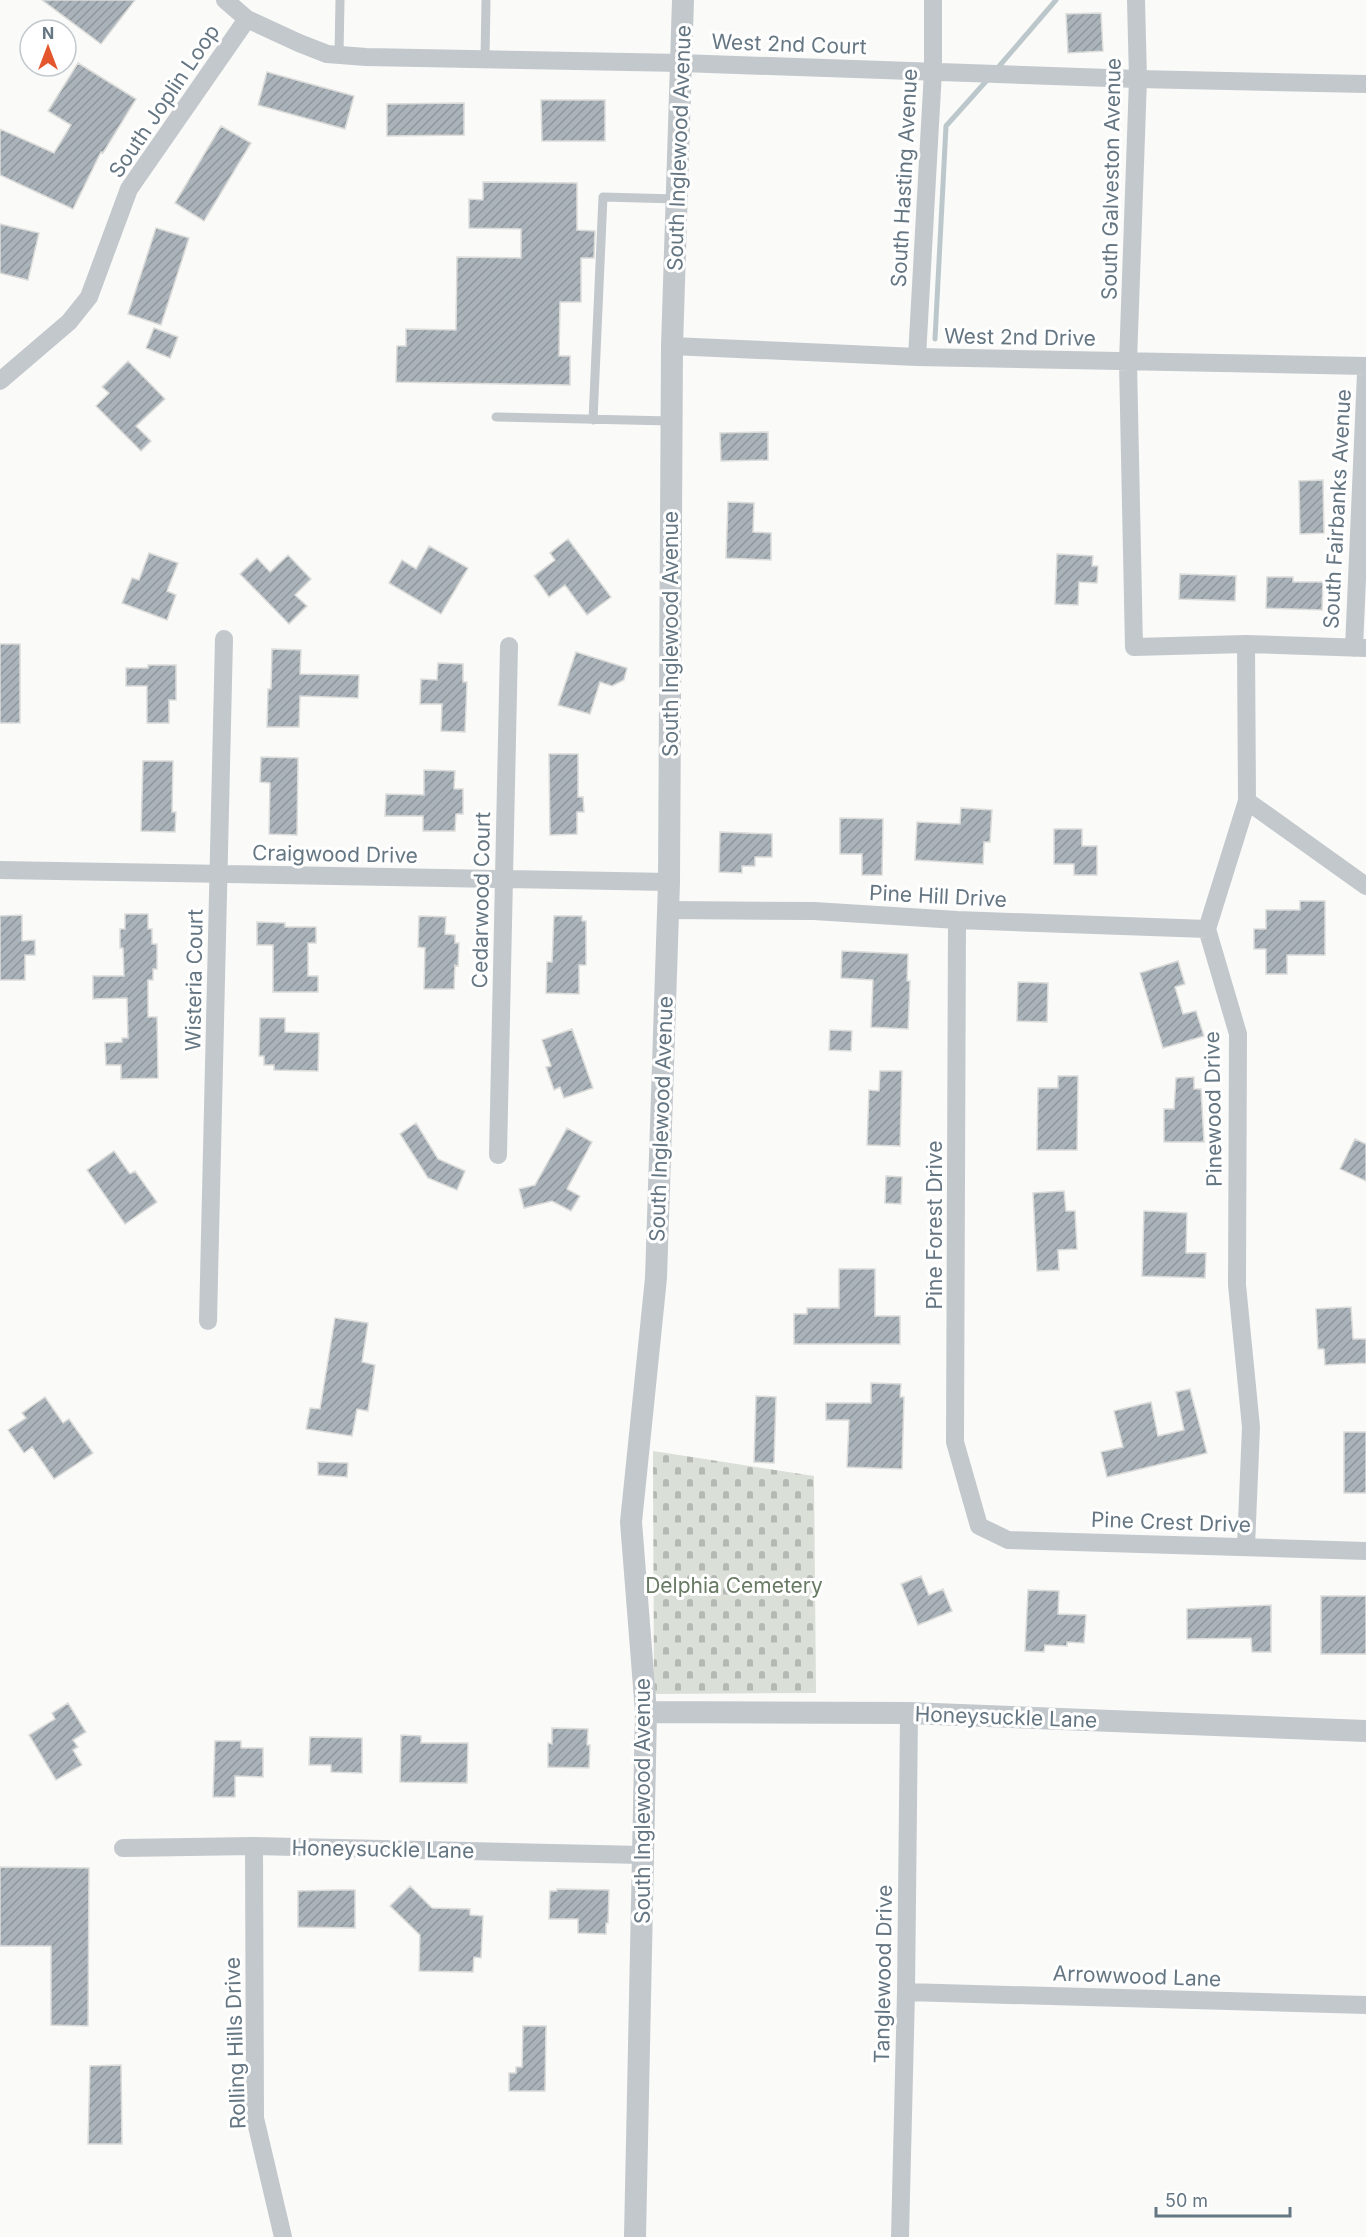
<svg xmlns="http://www.w3.org/2000/svg" width="1366" height="2237" viewBox="0 0 1366 2237" font-family="Inter,sans-serif">
	<style>
		.cemetery { fill: url(#cemetery-stones) }
		.lines { fill: none; stroke-linecap: round; stroke-linejoin: round }
		.stream { stroke: #bbc7cb; stroke-width: 5 }
		.building { fill: url(#building-hatch); stroke: #dcdcda; stroke-width: 1.5 }
		.service { stroke: #c3c8cc; stroke-width: 9 }
		.minor { stroke: #c3c8cc; stroke-width: 18 }
		.tertiary { stroke: #c3c8cc; stroke-width: 22 }
		.labels { text-anchor: middle; dominant-baseline: central; stroke-width: 6; stroke-linejoin: round; paint-order: stroke }
		.street-label { font-size: 21px; fill: #657683; stroke: #fff }
		.park-label { font-size: 21px; fill: #687a64; stroke: #fff }
	</style>
	<defs>
		<pattern id="cemetery-stones" width="16" height="16" patternUnits="userSpaceOnUse" patternTransform="scale(1.5)"><rect width="16" height="16" fill="#dadfd7"/><path d="M2 7V4a2 2 0 0 1 4 0v3zM10 15v-3a2 2 0 0 1 4 0v3z" fill="#b4b9b4"/></pattern>
		<pattern id="building-hatch" width="6" height="6" patternUnits="userSpaceOnUse" patternTransform="scale(1.5)"><rect width="6" height="6" fill="#aab3b9"/><path d="M-1 1l2-2M0 6l6-6M5 7l2-2" fill="none" stroke="#8e969c"/></pattern>
	</defs>
	<rect width="100%" height="100%" fill="#fafaf8"/>
	<path class="cemetery" d="M653,1451L814,1476L816,1693L654,1694Z"/>
	<g class="lines">
		<path class="stream" d="M995,71L1056,0
			M935,339L946,126L989,78"/>
	</g>
	<path class="building" d="M42,0H135L101,44Z
		M1101,13L1103,51L1068,53L1066,14Z
		M78,63L136,99L103,153L101,152L73,209L0,175V129L54,153L71,125L48,111Z
		M267,72L354,96L345,129L258,105Z
		M541,100H605V141H542Z
		M464,103V135L387,136V104Z
		M221,126L251,143L204,221L175,203Z
		M483,182L577,183V230L595,231L594,258H581V302H560L559,356H570V385L396,382L397,346H406V329L456,330L457,257L521,258V229L469,228V199L483,200Z
		M0,224L39,233L28,280L0,273Z
		M156,228L189,238L161,325L128,314Z
		M154,328L178,337L170,358L146,348Z
		M128,361L165,399L136,426L151,441L141,451L96,406L109,393L102,387Z
		M768,432V460L721,461L720,433Z
		M1323,480L1324,533L1300,534L1299,481Z
		M728,502L754,503L753,532L771,533V560L726,558Z
		M568,539L611,597L587,615L565,585L549,597L534,576L555,560L550,553Z
		M429,546L468,568L441,614L389,583L402,560L416,569Z
		M149,553L178,563L167,591L176,595L167,620L122,603L132,578L139,580Z
		M1057,554L1093,556L1092,566H1098L1097,583L1079,582L1078,605L1055,604Z
		M288,555L311,579L295,595L307,606L289,624L240,574L257,558L270,572Z
		M1180,574L1236,576L1235,601L1179,599Z
		M1267,577H1293V582H1323L1322,610L1266,608Z
		M0,644H20V723H0Z
		M272,649L301,650L300,674L359,675L358,698L300,696L299,727H267L268,689H271Z
		M576,652L627,668L624,680L612,686L600,682L590,714L558,705Z
		M438,663L463,664V682H467L465,732L441,731L442,704H420L421,679L437,680Z
		M148,665H176V700H169V723H147V686H126V668H148Z
		M549,754H578V797H583L584,812H577V834L550,835Z
		M261,757L298,758L297,835L269,834L270,783L260,782Z
		M143,761H173L172,812H176L175,832L141,831Z
		M424,770L455,771L454,789H463V814H456L455,831H423V816H385L386,794L424,795Z
		M961,808L992,810L990,842H984L983,864L915,860L917,822L960,824Z
		M840,818L883,819L882,875H862V854H840Z
		M1054,829H1082V846H1097V875H1074V864H1054Z
		M720,832L772,834V857H755V866H742V873L719,872Z
		M1300,901H1325V955H1287V974H1266V949H1254V929H1266V910H1300Z
		M125,914H148V929H152V944H157V969H153V980H148V1017H157L158,1078L121,1079V1065H106L105,1043L122,1042V1038H128L127,998L93,999V976H124L123,948H120V929H125Z
		M22,915V941L35,940V955H25V980H0V916Z
		M419,916L446,917L445,934L455,935V943H459L458,966L455,965L454,989H424L425,948L418,947Z
		M554,916H582V921H586V965H579V994L546,993L547,962H552Z
		M257,922L285,923V927H316V943H308V976H318V992H273V945H257Z
		M842,951L908,954L907,981H910L908,1029L871,1027L873,980L841,978Z
		M1178,961L1185,984L1175,987L1183,1014L1196,1011L1204,1036L1163,1048L1140,973Z
		M1018,982L1048,983L1047,1022L1017,1021Z
		M260,1018H285V1032L319,1033L318,1071L274,1070V1065H264V1056H259Z
		M572,1029L593,1088L564,1098L560,1087L554,1090L546,1067L551,1066L542,1040Z
		M830,1030L852,1031L851,1051L829,1050Z
		M880,1071H902L900,1146L867,1145L869,1090L879,1091Z
		M1058,1076H1078L1077,1150H1037L1038,1088H1058Z
		M1194,1077V1089H1201L1204,1142H1164V1109H1174L1176,1078Z
		M416,1123L438,1159L465,1171L457,1190L428,1178L400,1134Z
		M567,1128L592,1142L567,1189L580,1196L571,1211L552,1201L524,1208L519,1189L535,1185Z
		M1355,1139L1366,1144V1181L1340,1169Z
		M114,1151L130,1174L135,1171L157,1202L125,1224L87,1170Z
		M886,1176L902,1177L901,1204L885,1203Z
		M1064,1191L1066,1211H1075L1077,1249L1058,1250L1059,1270L1037,1271L1033,1193Z
		M1144,1211L1187,1213L1186,1253H1206L1205,1278L1142,1276Z
		M839,1269H875V1316H900V1344H794V1314H807V1308H839Z
		M1351,1307L1353,1339H1366V1363L1325,1365L1324,1349H1318L1316,1309Z
		M335,1318L368,1323L362,1362L375,1365L368,1411L357,1409L352,1436L306,1429L310,1408L320,1409Z
		M871,1383L901,1384L900,1397H904L902,1469L847,1467L849,1420H826V1403H871Z
		M1190,1389L1207,1453L1107,1477L1101,1452L1123,1447L1114,1411L1151,1402L1158,1436L1184,1430L1176,1392Z
		M756,1396L776,1397L774,1463L754,1462Z
		M45,1397L63,1423L69,1419L93,1453L54,1479L32,1447L24,1453L8,1430L26,1418L22,1413Z
		M1344,1432H1366V1493H1344Z
		M318,1462L348,1463L347,1477L318,1475Z
		M921,1576L929,1595L943,1589L952,1611L918,1625L901,1584Z
		M1028,1590L1059,1591L1058,1614L1086,1615L1084,1643L1067,1642V1646L1045,1645L1044,1652L1025,1651Z
		M1321,1596H1366V1654H1321Z
		M1271,1605V1652H1252L1251,1638L1187,1639V1609Z
		M68,1703L86,1732L73,1740L78,1747L73,1750L82,1765L56,1780L29,1735L55,1719L52,1713Z
		M552,1728L588,1729L587,1745H590L589,1768L548,1767V1743L552,1744Z
		M401,1735L421,1736V1743H468L467,1783L400,1782Z
		M310,1737L362,1738V1773L331,1772V1765H309Z
		M215,1741H241V1748H263V1777L235,1776V1797H213Z
		M0,1867L89,1868L88,2026L51,2025V1946H0Z
		M410,1886L432,1908L470,1909V1915L483,1916L481,1958L474,1957L473,1972L419,1971L420,1935L390,1906Z
		M557,1889L609,1890L608,1923H606V1934L578,1933V1919H549L550,1891H557Z
		M336,1890H355V1928L298,1927V1891Z
		M523,2026H546L545,2091H509V2073H516V2067H522Z
		M121,2065L122,2144H88L90,2066Z"/>
	<g class="lines">
		<path class="service" d="M339,55L340,0
			M485,59L486,0
			M496,417L671,421
			M593,420L603,197L677,199"/>
		<path class="minor" d="M225,0L247,19L299,43L327,54L366,57L681,63L1138,79L1366,84
			M1136,0L1138,79L1128,362L1134,647L1246,644L1366,648
			M672,346L917,357L1366,366
			M917,357L933,71V0
			M0,381L69,322L89,297L129,189L247,19
			M1354,648L1366,373
			M1247,801L1366,886
			M0,870L669,882
			M667,910L814,911L957,920L1207,929
			M957,920L955,1442L979,1526L1008,1540L1366,1551
			M498,1155L509,646
			M208,1321L224,639
			M1246,1546L1251,1427L1237,1285L1238,1034L1207,929L1247,801L1246,644
			M254,1846L255,2118L283,2237
			M123,1848L254,1846L642,1855
			M906,1992L1366,2005
			M900,2237L906,1992L909,1713"/>
		<path class="tertiary" d="M646,1712L909,1713L1366,1731
			M635,2237L646,1712L631,1522L656,1278L669,882L672,346L683,0"/>
	</g>
	<g class="labels">
		<g class="street-label">
			<text transform="translate(789 44) rotate(2)">West 2nd Court</text>
			<text transform="translate(164 101) rotate(-56)">South Joplin Loop</text>
			<text transform="translate(679 148) rotate(-88)">South Inglewood Avenue</text>
			<text transform="translate(904 178) rotate(-87)">South Hasting Avenue</text>
			<text transform="translate(1111 179) rotate(-89)">South Galveston Avenue</text>
			<text transform="translate(1020 337) rotate(1)">West 2nd Drive</text>
			<text transform="translate(1337 509) rotate(-87)">South Fairbanks Avenue</text>
			<text transform="translate(670 634) rotate(-90)">South Inglewood Avenue</text>
			<text transform="translate(335 854) rotate(1)">Craigwood Drive</text>
			<text transform="translate(938 896) rotate(3)">Pine Hill Drive</text>
			<text transform="translate(481 900) rotate(-89)">Cedarwood Court</text>
			<text transform="translate(194 980) rotate(-89)">Wisteria Court</text>
			<text transform="translate(1213 1109) rotate(-91)">Pinewood Drive</text>
			<text transform="translate(661 1119) rotate(-88)">South Inglewood Avenue</text>
			<text transform="translate(934 1225) rotate(-90)">Pine Forest Drive</text>
			<text transform="translate(1171 1522) rotate(2)">Pine Crest Drive</text>
			<text transform="translate(1006 1717) rotate(2)">Honeysuckle Lane</text>
			<text transform="translate(642 1801) rotate(-90)">South Inglewood Avenue</text>
			<text transform="translate(383 1849) rotate(1)">Honeysuckle Lane</text>
			<text transform="translate(883 1974) rotate(-89)">Tanglewood Drive</text>
			<text transform="translate(1137 1976) rotate(2)">Arrowwood Lane</text>
			<text transform="translate(235 2043) rotate(-92)">Rolling Hills Drive</text>
		</g>
		<g class="park-label">
			<text x="734" y="1585">Delphia Cemetery</text>
		</g>
	</g>
	<g transform="translate(48 48)"><circle r="28" fill="#ffffff" stroke="#c1c8cd" stroke-width="1.5"/>
	<path d="M0-4.5L10 22L0 15L-10 22Z" fill="#e4572e"/>
	<text y="-9" font-size="16" font-weight="bold" text-anchor="middle" fill="#657683">N</text>
	</g>
	<path d="M1156 2207v9h134v-9" fill="none" stroke="#657683" stroke-width="3"/>
	<text x="1165" y="2207" font-size="18" fill="#657683" stroke="#ffffff" stroke-width="4.5" paint-order="stroke">50 m</text>
</svg>
